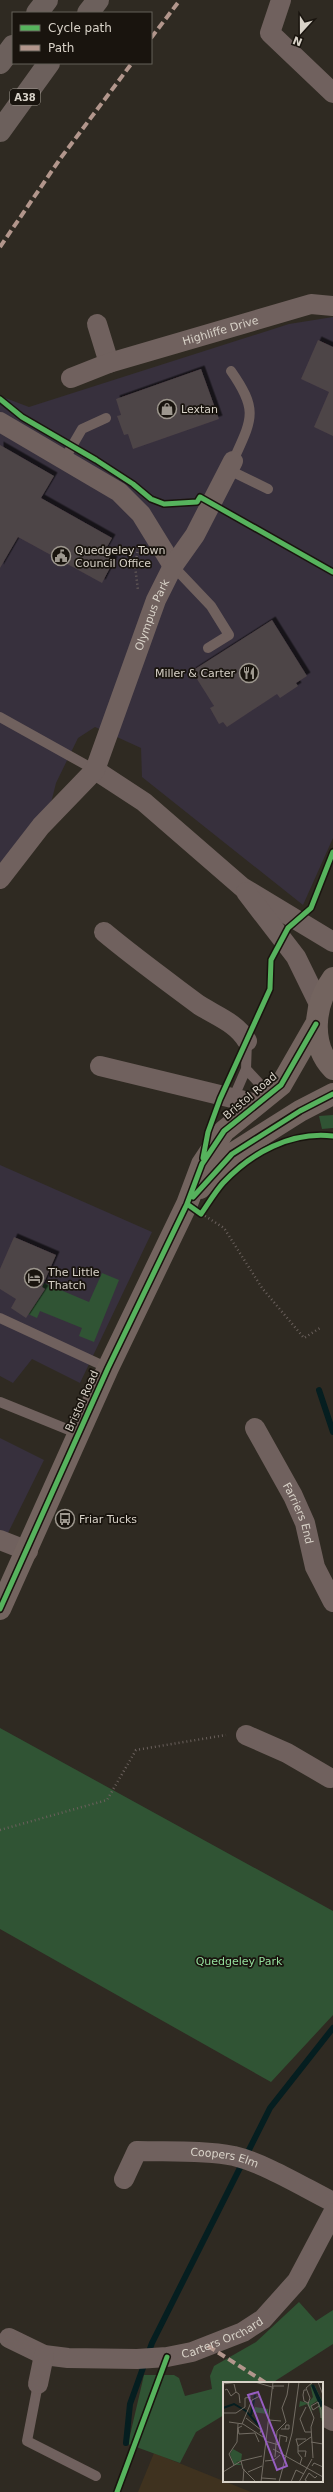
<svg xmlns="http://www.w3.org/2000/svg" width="333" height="2492" viewBox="0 0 333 2492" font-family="'DejaVu Sans',sans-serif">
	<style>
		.commercial { fill: #37303d }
		.built { fill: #3f321f }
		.green { fill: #305434 }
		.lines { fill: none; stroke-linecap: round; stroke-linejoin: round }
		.stream { stroke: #051e20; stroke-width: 6 }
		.building { fill: #4e4447; filter: url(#shadow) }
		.path { stroke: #6a605c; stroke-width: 2.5; stroke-dasharray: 1 3; stroke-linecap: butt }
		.service { stroke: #70615e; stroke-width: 10 }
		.minor { stroke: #70615e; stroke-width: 20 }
		.secondary { stroke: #73645f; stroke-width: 22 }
		.trunk { stroke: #6c605c; stroke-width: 22 }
		.quiet { stroke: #b2968c; stroke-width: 4; stroke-dasharray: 8 4; stroke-linecap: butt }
		.cycleway-casing { stroke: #19140e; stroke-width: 8 }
		.cycleway { stroke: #56b35d; stroke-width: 5 }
		.labels { text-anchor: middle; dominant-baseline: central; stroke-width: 3.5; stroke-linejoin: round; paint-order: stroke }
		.shield { fill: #19140e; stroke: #9f9990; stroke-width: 1 }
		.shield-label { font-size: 10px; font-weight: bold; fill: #d8d2c8 }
		.street-label { font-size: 11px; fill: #d8d2c8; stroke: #19140e }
		.poi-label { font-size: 11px; fill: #d8d2c8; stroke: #19140e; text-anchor: start }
		.park-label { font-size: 11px; fill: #94df9d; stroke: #19140e }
		.inset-river { fill: none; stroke: #051e20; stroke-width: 2 }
		.inset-road { fill: none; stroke: #736d64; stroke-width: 1 }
		.view { fill: #975ec2; fill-opacity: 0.15; stroke: #975ec2; stroke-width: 2 }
		.inset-edge { fill: none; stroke: #d8d2c8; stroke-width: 2 }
	</style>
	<defs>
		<filter id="shadow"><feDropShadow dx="3.5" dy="-3.5" stdDeviation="0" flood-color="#0009"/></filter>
	</defs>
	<rect width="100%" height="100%" fill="#2f2a22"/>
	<path class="commercial" d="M333,317V838L303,905L142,777L141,748L95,727L78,738L56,783L50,807L0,863V396L29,407L289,324Z
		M0,1165L152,1232L80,1383L32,1359L13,1383L0,1376Z
		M0,1438L44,1460L8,1533L0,1530Z"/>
	<path class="built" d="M154,2453L251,2492H138Z"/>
	<path class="green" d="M333,1115V1128L322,1129L319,1116Z
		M102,1273L119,1280L94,1342L79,1336L82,1328L40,1311L37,1318L28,1314L45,1289L42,1287L44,1283L89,1302Z
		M0,1728L333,1911V2015L271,2082L0,1929Z
		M299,2302L316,2321L333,2310V2344L272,2383H224V2415L196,2432L180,2463L128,2444L144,2375H174L179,2378L185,2396L212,2389L210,2376L214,2366L256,2342Z"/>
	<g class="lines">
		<path class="stream" d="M319,1390L333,1432
			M126,2443L130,2404L152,2343L270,2108L333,2028"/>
	</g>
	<path class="building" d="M318,340L333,347V436L314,427L329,392L301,379Z
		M201,369L219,419L133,449L128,434L124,435L117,416L121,415L116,399Z
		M0,445L54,476L41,498L112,538L103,554L114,560L102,583L18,537L0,568Z
		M272,620L307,676L296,683L298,686L280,698L277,694L227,727L223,722L219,724L210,708L214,706L192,671Z
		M14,1237L56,1255L42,1287L45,1289L26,1318L11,1308L16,1299L0,1289V1269Z"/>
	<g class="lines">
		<path class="path" d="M138,548L135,566L138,590
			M205,1216L224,1228L262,1288L304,1338L320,1328
			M0,1830L107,1800L136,1750L226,1735"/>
		<path class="service" d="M231,371C259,411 252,419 233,461
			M64,460L82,429L106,418
			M229,470L268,489
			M173,566L211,606L229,635L208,648
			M0,717L95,770
			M246,1069L270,1095
			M233,1099L246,1069L247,1041
			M0,1318L108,1368
			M0,1402L79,1434
			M38,2384L27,2441L96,2476"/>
		<g class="minor">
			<path d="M281,0L270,33L333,93"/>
			<path d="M97,324L109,363"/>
			<path id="s1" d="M71,378L109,363L311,304L333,306"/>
			<path d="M0,422L119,492L141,514L173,566"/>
			<path d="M95,770L144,802L242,887L333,942"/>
			<path id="s2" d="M0,879L41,826L95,770L156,600L173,566L195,535L233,461"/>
			<path d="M246,892L296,957L319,1004"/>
			<path d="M104,932C135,958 167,981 199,1005C216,1016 237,1023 247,1041"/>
			<path d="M100,1066L257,1104"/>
			<path id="s3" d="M255,1428L293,1496L305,1523L315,1567L333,1602"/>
			<path d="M0,1540L28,1551"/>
			<path d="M246,1735L287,1753L330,1778"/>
			<path id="s4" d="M124,2179L137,2151C168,2152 202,2150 234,2156C264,2163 305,2188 333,2202"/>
			<path id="s5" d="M9,2338L44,2355L68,2358L137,2359L167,2357L192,2352L243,2332L263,2319L297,2281L333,2213"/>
			<path d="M38,2384L44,2355"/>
			<path d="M322,2415L333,2421"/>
		</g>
		<path class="secondary" d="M333,978C314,1004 309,1044 333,1069
			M200,1188L232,1154L300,1111L333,1094
			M0,1609L108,1368L187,1204L202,1164L224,1131L281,1085L316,1024"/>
		<path class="trunk" d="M37,13L47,0
			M88,13L98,0
			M0,63L13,46
			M0,131L49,63"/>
		<path class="quiet" d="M151,38L180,0
			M0,247L60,159L132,63
			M208,2346L266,2383"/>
		<defs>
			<path id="cycleway" d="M0,399L22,417L96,460L133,484L151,499L164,504L197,502L200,497L333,572
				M203,1158L208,1132L220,1099L270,989L271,960L288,928L311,908L333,852
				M193,1197L232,1154L300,1111L333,1094
				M187,1204L201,1214C208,1204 215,1192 223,1183C251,1153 291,1131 333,1136
				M0,1609L108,1368L187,1204L202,1164L224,1131L281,1085L316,1024
				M117,2492L167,2357"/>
		</defs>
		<use href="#cycleway" class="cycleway-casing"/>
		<use href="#cycleway" class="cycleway"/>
	</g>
	<defs>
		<symbol id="shop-ring" viewBox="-11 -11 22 22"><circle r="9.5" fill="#19140e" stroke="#9d978e" stroke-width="1.5"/><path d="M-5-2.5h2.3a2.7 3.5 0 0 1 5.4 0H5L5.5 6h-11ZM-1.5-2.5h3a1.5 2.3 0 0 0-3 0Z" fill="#9d978e"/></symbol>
		<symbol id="civic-ring" viewBox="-11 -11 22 22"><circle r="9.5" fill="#19140e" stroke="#9d978e" stroke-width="1.5"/><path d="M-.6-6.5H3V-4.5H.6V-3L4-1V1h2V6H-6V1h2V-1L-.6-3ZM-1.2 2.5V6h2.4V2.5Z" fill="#9d978e"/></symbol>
		<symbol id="restaurant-ring" viewBox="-11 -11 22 22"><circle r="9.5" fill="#19140e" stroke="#9d978e" stroke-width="1.5"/><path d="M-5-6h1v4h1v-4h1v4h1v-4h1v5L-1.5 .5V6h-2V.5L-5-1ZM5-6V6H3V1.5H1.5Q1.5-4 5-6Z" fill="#9d978e"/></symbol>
		<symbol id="hotel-ring" viewBox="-11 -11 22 22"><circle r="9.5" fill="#19140e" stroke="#9d978e" stroke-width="1.5"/><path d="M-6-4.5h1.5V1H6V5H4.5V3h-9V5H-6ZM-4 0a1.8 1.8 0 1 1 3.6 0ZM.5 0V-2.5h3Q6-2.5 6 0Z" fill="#9d978e"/></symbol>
		<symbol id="bus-ring" viewBox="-11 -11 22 22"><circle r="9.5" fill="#19140e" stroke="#9d978e" stroke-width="1.5"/><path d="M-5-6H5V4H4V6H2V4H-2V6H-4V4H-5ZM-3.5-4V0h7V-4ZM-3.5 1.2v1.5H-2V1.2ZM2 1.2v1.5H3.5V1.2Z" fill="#9d978e"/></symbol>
	</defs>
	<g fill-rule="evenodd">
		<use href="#shop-ring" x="156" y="398" width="22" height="22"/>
		<use href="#civic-ring" x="50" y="545" width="22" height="22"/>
		<use href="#restaurant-ring" x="238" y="662" width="22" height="22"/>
		<use href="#hotel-ring" x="23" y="1267" width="22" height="22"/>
		<use href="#bus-ring" x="54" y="1508" width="22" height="22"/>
	</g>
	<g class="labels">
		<rect class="shield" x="10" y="89" width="30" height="16" rx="3"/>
		<g class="shield-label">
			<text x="25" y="97">A38</text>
		</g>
		<g class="street-label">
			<text stroke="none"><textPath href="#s1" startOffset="157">Highliffe Drive</textPath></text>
			<text stroke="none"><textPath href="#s2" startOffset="310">Olympus Park</textPath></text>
			<text transform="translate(250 1096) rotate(-40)">Bristol Road</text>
			<text transform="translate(82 1401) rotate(-66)">Bristol Road</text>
			<text stroke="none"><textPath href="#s3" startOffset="96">Farriers End</textPath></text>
			<text stroke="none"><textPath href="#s4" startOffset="119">Coopers Elm</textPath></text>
			<text stroke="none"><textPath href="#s5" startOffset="221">Carters Orchard</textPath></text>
		</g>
		<g class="poi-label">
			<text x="181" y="409">Lextan</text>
			<text x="75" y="550">Quedgeley Town<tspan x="75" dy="13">Council Office</tspan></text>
			<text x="235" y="673" text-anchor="end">Miller &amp; Carter</text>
			<text x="48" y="1272">The Little<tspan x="48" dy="13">Thatch</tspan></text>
			<text x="79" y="1519">Friar Tucks</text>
		</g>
		<g class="park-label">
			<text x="239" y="1961">Quedgeley Park</text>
		</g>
	</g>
	<g transform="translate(223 2382)">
		<rect width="100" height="100" fill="#2f2a22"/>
		<path d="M87,2L92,4L99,19L100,44L94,19L88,23L89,31L84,22L76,25L77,19L85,21L90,15ZM32,25L45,27V32L30,30ZM10,67L19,72L18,79L13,80L19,83H11L7,72Z" fill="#305434"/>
		<path class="inset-river" d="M89,3L98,25M90,3L100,24M0,26L11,22L23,29L38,46M28,33L32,13"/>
		<path class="inset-road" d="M32,0L49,5M95,0L100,13M0,2L15,0M50,7V4H61M2,8L4,7L8,14L13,10L11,2M83,8H81L80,13L81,19L85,21M13,10L16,12L17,21M85,22L91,36L88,45L90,76M85,22L87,16L83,6L90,0M96,24L90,28L88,24L95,20L98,28V36M83,25L77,37L82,50H88M1,31H13L22,25V16L28,15M23,36L38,48L37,51M46,38L58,39M6,40L20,42L40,55M19,42L29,18L37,14M19,44L15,46L16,52L32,51L36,60M58,47H66V43H63L62,47M56,53L64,55L63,60M42,59L56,63L57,54M88,60L100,62M75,64L73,57H83M50,67L100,95M75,69H83L82,75M52,75L54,49L63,40L59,26L64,13L66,0M18,79L20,87L33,100M42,79L51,78L57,73M77,82L79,76L75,71V64L88,55M11,83L6,72L14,60L15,42M89,84L91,81L100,85M0,90L18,79L39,74M25,90L39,84M39,96L53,97M20,99L21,87M38,100L50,0M56,100L69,51L76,0M68,100L73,88L81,92M76,100L89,77M85,100L82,98L86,91L92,96L94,94"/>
		<path class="view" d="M35,10L64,84L54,88L25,13Z"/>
		<rect width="100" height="100" class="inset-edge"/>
	</g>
	<rect x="12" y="12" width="140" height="52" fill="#19140e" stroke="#656058"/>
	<rect x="20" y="25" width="20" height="6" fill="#56b35d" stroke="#656058"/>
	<text x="48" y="32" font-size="12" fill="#d8d2c8">Cycle path</text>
	<rect x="20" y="45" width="20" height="6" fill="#b2968c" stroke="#656058"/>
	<text x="48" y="52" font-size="12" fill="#d8d2c8">Path</text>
	<g transform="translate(301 32) rotate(201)" stroke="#19140e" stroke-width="3" paint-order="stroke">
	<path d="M0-3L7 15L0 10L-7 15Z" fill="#d8d2c8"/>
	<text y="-6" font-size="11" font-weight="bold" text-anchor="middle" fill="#d8d2c8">N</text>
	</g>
</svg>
